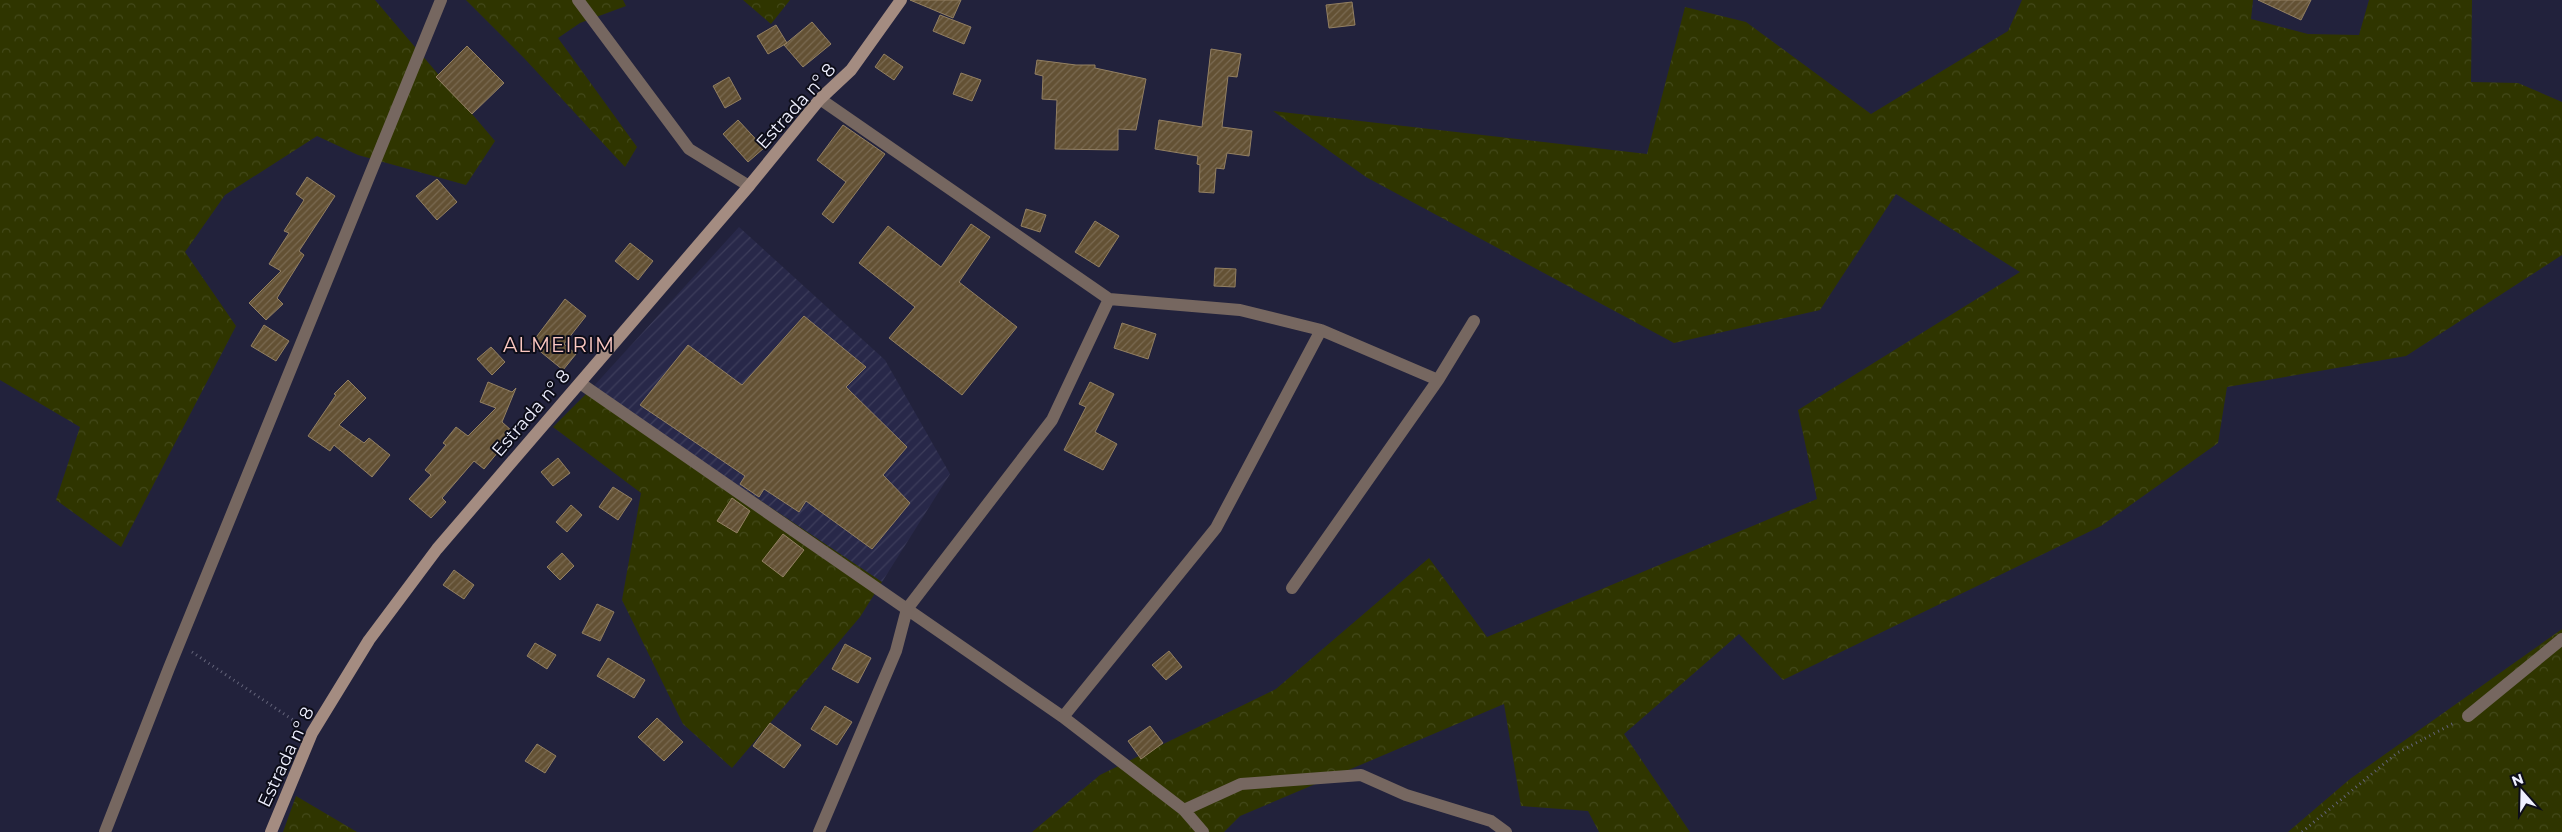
<svg xmlns="http://www.w3.org/2000/svg" width="2562" height="832" viewBox="0 0 2562 832" font-family="Montserrat,sans-serif">
	<style>
		.industrial { fill: url(#industrial-furrows) }
		.forest { fill: url(#forest-crowns) }
		.building { fill: url(#building-hatch); stroke: #938062 }
		.lines { fill: none; stroke-linecap: round; stroke-linejoin: round }
		.path { stroke: #65657b; stroke-width: 3; stroke-dasharray: 1 4; stroke-linecap: butt }
		.minor { stroke: #766760; stroke-width: 12 }
		.secondary { stroke: #a48c81; stroke-width: 12 }
		.labels { text-anchor: middle; dominant-baseline: central; stroke-width: 4; stroke-linejoin: round; paint-order: stroke }
		.street-label { font-size: 18px; fill: #eff0ff; stroke: #0d0d19 }
		.quarter-label { font-size: 20px; letter-spacing: 1px; fill: #fcc8c1; stroke: #0d0d19 }
	</style>
	<defs>
		<pattern id="industrial-furrows" width="10" height="10" patternUnits="userSpaceOnUse" patternTransform="scale(1.25)"><rect width="10" height="10" fill="#282849"/><path d="M-1 1l2-2M0 10L10 0M9 11l2-2" fill="none" stroke="#3d3d5b"/></pattern>
		<pattern id="forest-crowns" width="20" height="18" patternUnits="userSpaceOnUse" patternTransform="scale(1.25)"><rect width="20" height="18" fill="#2f3500"/><path d="M2 6a3 3 0 1 1 6 0M12 15a3 3 0 1 1 6 0" fill="none" stroke="#43491a"/></pattern>
		<pattern id="building-hatch" width="6" height="6" patternUnits="userSpaceOnUse" patternTransform="scale(1.25)"><rect width="6" height="6" fill="#635134"/><path d="M-1 1l2-2M0 6l6-6M5 7l2-2" fill="none" stroke="#7a6a52"/></pattern>
	</defs>
	<rect width="100%" height="100%" fill="#22223c"/>
	<path class="industrial" d="M739,227L885,360L950,474L882,582L592,388Z"/>
	<path class="forest" d="M0,0H375L495,141L466,185L358,155L317,136L225,195L185,252L236,326L121,547L56,500L80,427L0,380Z
		M466,0H623L626,6L580,23L558,38L637,147L625,167L524,58Z
		M743,0H790L771,24Z
		M2022,0H2253L2251,19L2308,34L2359,35L2369,0H2472L2471,82L2518,83L2562,102V255L2406,356L2227,387L2218,443L2101,526L1783,680L1739,634L1624,734L1690,832H1599L1588,811L1521,806L1504,704L1240,816L1224,832H1032L1100,775L1276,689L1429,558L1487,637L1817,499L1798,410L2020,272L1896,194L1820,310L1674,343L1366,177L1273,111L1647,154L1685,7L1746,22L1871,114L2008,31Z
		M592,388L882,582L860,617L732,768L683,724L622,600L641,493L553,427Z
		M2562,629V832H2288L2350,779Z
		M296,796L357,832H283Z"/>
	<path class="building" d="M910,0H961L953,18Z
		M2258,0H2311L2301,20Z
		M1352,2L1355,25L1329,28L1326,5Z
		M940,15L971,27L964,44L933,31Z
		M812,22L831,44L803,67L784,45Z
		M776,25L787,43L768,54L757,36Z
		M467,46L504,83L472,114L436,77Z
		M1211,49L1241,54L1237,77L1228,76L1222,127L1252,131L1249,156L1227,153L1224,169L1216,168L1214,193L1199,192L1200,165L1197,164L1198,156L1155,149L1159,120L1202,127Z
		M884,54L903,67L894,80L875,67Z
		M1037,60L1076,65H1095V68L1146,79L1136,130L1118,129V150L1055,149L1057,100L1042,99L1043,76L1035,74Z
		M961,73L981,80L972,101L953,94Z
		M729,77L741,99L725,108L713,86Z
		M738,120L764,148L748,162L723,134Z
		M843,125L885,154L833,223L822,214L846,182L817,160Z
		M307,177L335,196L299,251L304,255L277,298L283,304L266,320L249,303L281,271L269,264L289,233L284,231L304,200L296,194Z
		M437,179L457,202L437,220L416,196Z
		M1026,209L1046,215L1040,232L1021,226Z
		M1095,221L1119,236L1099,267L1075,252Z
		M971,224L990,237L959,282L1017,327L962,395L889,338L915,307L859,263L888,226L941,267Z
		M630,243L653,261L638,280L615,261Z
		M1215,268L1236,269L1235,287L1214,286Z
		M565,299L586,316L564,344L576,354L563,370L531,344Z
		M804,316L866,367L846,387L907,447L883,475L910,503L872,549L806,501L799,512L764,489L759,497L740,484L745,476L640,405L688,345L742,385Z
		M1122,323L1156,334L1148,359L1114,348Z
		M264,325L289,341L276,361L251,346Z
		M491,347L505,362L492,375L477,359Z
		M348,380L366,398L339,425L364,443L369,438L390,455L372,477L334,445L330,451L308,436L336,395L334,394Z
		M488,382L512,392L516,388L502,422L512,431L494,449L498,452L484,469L474,461L442,498L446,502L431,518L409,499L431,475L425,470L446,445L443,443L456,427L468,436L496,408L480,402Z
		M1090,382L1114,394L1095,432L1117,444L1103,470L1064,450L1086,407L1079,404Z
		M558,458L570,473L553,486L541,472Z
		M613,487L632,499L618,520L599,507Z
		M732,498L750,511L737,533L717,521Z
		M571,505L582,515L567,532L556,522Z
		M783,534L804,550L783,577L762,561Z
		M562,553L574,566L560,580L547,567Z
		M454,570L474,585L464,599L443,585Z
		M597,604L614,612L600,641L582,633Z
		M535,643L556,655L547,669L527,656Z
		M845,644L871,658L858,683L832,669Z
		M1169,651L1182,667L1166,680L1152,665Z
		M608,658L645,680L634,698L597,676Z
		M825,706L852,722L837,745L811,729Z
		M657,718L683,742L664,761L638,737Z
		M770,723L801,745L784,768L753,746Z
		M1150,726L1163,743L1141,759L1128,741Z
		M537,744L556,756L545,773L525,761Z"/>
	<g class="lines">
		<path class="path" d="M192,652L299,724
			M2302,832L2397,753L2454,723"/>
		<path class="minor" d="M578,0L689,149L749,186
			M820,99L1109,299L1240,310L1321,330L1438,380
			M580,383L1063,717L1184,810L1203,832
			M1292,588L1438,380L1474,321
			M2468,716L2562,639
			M1063,717L1216,528L1321,330
			M1184,810L1241,784L1361,775L1406,795L1491,821L1506,832
			M105,832L169,668L441,0
			M819,832L896,651L907,609L1052,420L1109,299"/>
		<path class="secondary" d="M271,832L312,733L369,640L437,549L749,186L820,99L851,70L901,0"/>
	</g>
	<g class="labels">
		<g class="street-label">
			<text transform="translate(796 106) rotate(-48)">Estrada nº 8</text>
			<text transform="translate(531 413) rotate(-49)">Estrada nº 8</text>
			<text transform="translate(286 757) rotate(-65)">Estrada nº 8</text>
		</g>
		<g class="quarter-label">
			<text x="559" y="345">ALMEIRIM</text>
		</g>
	</g>
	<g transform="translate(2522 792) rotate(340)" stroke="#0d0d19" stroke-width="4" paint-order="stroke">
	<path d="M0-4L9 19L0 12L-9 19Z" fill="#eff0ff"/>
	<text y="-8" font-size="14" font-weight="bold" text-anchor="middle" fill="#eff0ff">N</text>
	</g>
</svg>
